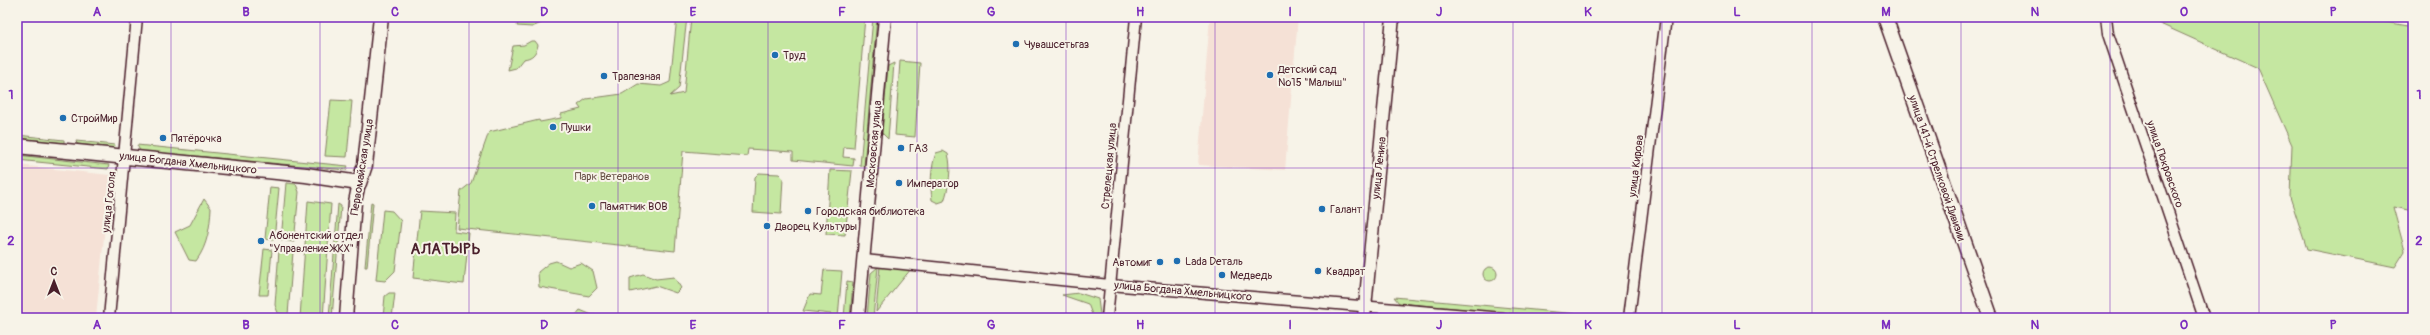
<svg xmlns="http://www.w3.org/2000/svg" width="2430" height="335" viewBox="0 0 2430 335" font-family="Pangolin,sans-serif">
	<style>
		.built { fill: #f5e1d6 }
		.green { fill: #c5e7a1; stroke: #888366 }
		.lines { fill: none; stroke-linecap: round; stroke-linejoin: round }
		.minor-casing { stroke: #4a1f2b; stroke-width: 13 }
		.tertiary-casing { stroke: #4a1f2b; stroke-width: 15 }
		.secondary-casing { stroke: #4a1f2b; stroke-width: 17 }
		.minor { stroke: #f7f3e8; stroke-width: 10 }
		.tertiary { stroke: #f7f3e8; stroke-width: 12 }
		.secondary { stroke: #f7f3e8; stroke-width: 14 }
		.grid { fill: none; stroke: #7b2cbf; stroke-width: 1; stroke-opacity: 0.55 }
		.poi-dot { fill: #1f6fb2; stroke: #f7f3e8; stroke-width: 1.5 }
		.labels { text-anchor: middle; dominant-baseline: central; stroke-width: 4; stroke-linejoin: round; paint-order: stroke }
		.poi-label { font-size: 11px; fill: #4a1f2b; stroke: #f7f3e8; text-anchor: start }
		.street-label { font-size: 11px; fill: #4a1f2b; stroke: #f7f3e8 }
		.park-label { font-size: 11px; fill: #695148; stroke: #f7f3e8 }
		.district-label { font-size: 15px; font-weight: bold; letter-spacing: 1px; fill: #4a1f2b; stroke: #f7f3e8 }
		.neatline { fill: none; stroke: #7b2cbf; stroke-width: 1.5 }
		.grid-label { font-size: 13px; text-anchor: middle; font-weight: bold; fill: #7b2cbf }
	</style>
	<rect width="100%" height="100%" fill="#f7f3e8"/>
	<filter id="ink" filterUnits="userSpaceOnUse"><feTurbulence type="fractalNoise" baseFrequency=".025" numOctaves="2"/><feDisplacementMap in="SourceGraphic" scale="8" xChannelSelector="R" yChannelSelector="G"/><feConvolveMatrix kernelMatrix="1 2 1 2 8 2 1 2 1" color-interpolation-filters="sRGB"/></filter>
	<g filter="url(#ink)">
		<path class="built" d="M1210,17H1298L1285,170L1198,165Z
			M17,165L110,175L96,318H17Z"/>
		<path class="green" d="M519,17H555L532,27L517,26Z
			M677,17H687L679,88L670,96L684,93L691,17H865L854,148L844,147L843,157L854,158L853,166L793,160V152L748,149L747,156L683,151L675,251L457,228L461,191L471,183L489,132L539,120L540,122L561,118V114L581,109L578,105L586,99L622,94L638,84L661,86L670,82Z
			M873,17H877L864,166H860Z
			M2157,17H2360L2413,27V211L2393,207L2405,251L2395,267L2307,249L2290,197L2292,145L2258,68L2158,23Z
			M531,41H535L538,45C536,54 532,58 523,59L516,68L508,70L513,46L524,45Z
			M900,61L920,63L915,137L895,135Z
			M894,63L888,139L882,133L888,66Z
			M331,100L352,101L347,157L325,156Z
			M17,135L64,140V143L17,138Z
			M76,141L115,145L114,148L77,144Z
			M137,145L348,166L346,170L140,151Z
			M943,151L948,154C952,167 949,188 944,201L938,203L932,200C930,186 931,166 936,153Z
			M17,155L109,165L108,169L17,160Z
			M830,170L852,171L845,235L826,234Z
			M759,173L779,174L783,178L781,214L753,212L755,177Z
			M286,183L296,184L299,192L294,242L281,240Z
			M270,187L279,188L274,240L265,239Z
			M204,199L211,208C210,226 208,245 196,261L189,260L175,232L190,225Z
			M308,201L331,204L323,318H300Z
			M371,202L373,203L367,267H365Z
			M338,204L341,206L332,318H329Z
			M383,210L392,211L401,221L395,271L385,281L376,280Z
			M420,211L455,213L454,231L469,233L464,284L413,278Z
			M264,249L272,250L268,295H259Z
			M279,250L293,252L288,315L278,313L275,305Z
			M556,261L569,267L581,263L593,271L597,288L589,296L539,287L538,272L549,263Z
			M880,266L911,269L876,312Z
			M1483 274a7 7 0 1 1 14 0a7 7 0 1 1-14 0Z
			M878,267L873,318H867L871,273Z
			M824,270L842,271L838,318H831V314L803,311L810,294L821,295Z
			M643,274L656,279L674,277L681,288L676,293L656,286L630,292V278Z
			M847,281L853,282L850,318H844Z
			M389,293H395L392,318H383L385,296Z
			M1079,293L1098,299L1100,314L1093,317L1088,304L1062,295Z
			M1394,297L1620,318H1562L1399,303Z
			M580,310L592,315L608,316L610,318H576L575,316Z"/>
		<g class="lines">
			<defs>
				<path id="minor" d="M2106,17L2108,34L2204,318
					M864,260L1110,285L1503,318
					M109,318L137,17
					M1107,318L1136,17
					M1629,318L1666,17"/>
				<path id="tertiary" d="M346,318L355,202L359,183
					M858,318L885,17
					M1364,318L1393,17"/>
				<path id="secondary" d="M1885,17L1991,318
					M17,146L306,175L359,183L365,165L381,17"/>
			</defs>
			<use href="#minor" class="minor-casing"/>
			<use href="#tertiary" class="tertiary-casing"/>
			<use href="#secondary" class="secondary-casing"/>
			<use href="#minor" class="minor"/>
			<use href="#tertiary" class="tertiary"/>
			<use href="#secondary" class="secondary"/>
		</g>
	</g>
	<path class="grid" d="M171,17V318M320,17V318M469,17V318M618,17V318M768,17V318M917,17V318M1066,17V318M1215,17V318M1364,17V318M1513,17V318M1662,17V318M1812,17V318M1961,17V318M2110,17V318M2259,17V318M17,168H2413"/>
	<g class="poi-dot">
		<circle cx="1016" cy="44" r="4"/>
		<circle cx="775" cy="55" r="4"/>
		<circle cx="1270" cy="75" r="4"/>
		<circle cx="604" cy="76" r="4"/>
		<circle cx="63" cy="118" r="4"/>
		<circle cx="553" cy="127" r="4"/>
		<circle cx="163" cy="138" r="4"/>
		<circle cx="901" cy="148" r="4"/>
		<circle cx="899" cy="183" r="4"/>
		<circle cx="592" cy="206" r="4"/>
		<circle cx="1322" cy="209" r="4"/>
		<circle cx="808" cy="211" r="4"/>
		<circle cx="767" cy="226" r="4"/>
		<circle cx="261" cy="241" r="4"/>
		<circle cx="1177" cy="261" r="4"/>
		<circle cx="1160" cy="262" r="4"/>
		<circle cx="1318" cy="271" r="4"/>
		<circle cx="1222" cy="275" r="4"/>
	</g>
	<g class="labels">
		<g class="poi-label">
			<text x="1024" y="44">Чувашсетьгаз</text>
			<text x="783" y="55">Труд</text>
			<text x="1278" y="69">Детский сад<tspan x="1278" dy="13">№15 "Малыш"</tspan></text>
			<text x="612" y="76">Трапезная</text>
			<text x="71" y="118">СтройМир</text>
			<text x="561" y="127">Пушки</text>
			<text x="171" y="138">Пятёрочка</text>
			<text x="909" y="148">ГАЗ</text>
			<text x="907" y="183">Император</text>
			<text x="600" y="206">Памятник ВОВ</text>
			<text x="1330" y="209">Галант</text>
			<text x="816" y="211">Городская библиотека</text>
			<text x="775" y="226">Дворец Культуры</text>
			<text x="269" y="235">Абонентский отдел<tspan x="269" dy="13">"Управление ЖКХ"</tspan></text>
			<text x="1185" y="261">Lada Dеталь</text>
			<text x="1152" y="262" text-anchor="end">Автомиг</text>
			<text x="1326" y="271">Квадрат</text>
			<text x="1230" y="275">Медведь</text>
		</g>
		<g class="street-label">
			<text transform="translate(874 144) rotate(-85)">Московская улица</text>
			<text transform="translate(188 163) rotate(6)">улица Богдана Хмельницкого</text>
			<text transform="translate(2165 164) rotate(71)">улица Покровского</text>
			<text transform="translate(1109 166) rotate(-85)">Стрелецкая улица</text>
			<text transform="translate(1636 166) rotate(-83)">улица Кирова</text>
			<text transform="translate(362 167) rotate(-81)">Первомайская улица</text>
			<text transform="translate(1379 168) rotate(-84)">улица Ленина</text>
			<text transform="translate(1937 168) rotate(71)">улица 141-й Стрелковой Дивизии</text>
			<text transform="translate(109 202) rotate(-84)">улица Гоголя</text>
			<text transform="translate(1183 291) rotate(5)">улица Богдана Хмельницкого</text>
		</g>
		<g class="park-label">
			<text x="612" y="176">Парк Ветеранов</text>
		</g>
		<g class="district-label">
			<text x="446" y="249">АЛАТЫРЬ</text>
		</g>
	</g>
	<rect width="2430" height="335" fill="none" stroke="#f7f3e8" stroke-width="44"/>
	<g transform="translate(54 281)" stroke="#f7f3e8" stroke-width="3" paint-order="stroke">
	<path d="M0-3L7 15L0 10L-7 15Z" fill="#4a1f2b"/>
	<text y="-6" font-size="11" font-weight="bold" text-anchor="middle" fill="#4a1f2b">С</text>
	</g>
	<rect x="22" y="22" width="2386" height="291" class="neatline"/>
	<g class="grid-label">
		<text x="97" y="16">A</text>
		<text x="246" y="16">B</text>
		<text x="395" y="16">C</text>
		<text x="544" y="16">D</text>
		<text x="693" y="16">E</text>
		<text x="842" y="16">F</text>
		<text x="991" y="16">G</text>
		<text x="1140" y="16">H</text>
		<text x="1290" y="16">I</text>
		<text x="1439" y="16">J</text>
		<text x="1588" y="16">K</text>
		<text x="1737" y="16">L</text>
		<text x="1886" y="16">M</text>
		<text x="2035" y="16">N</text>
		<text x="2184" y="16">O</text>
		<text x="2333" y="16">P</text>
		<text x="11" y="99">1</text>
		<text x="2419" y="99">1</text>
		<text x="11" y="245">2</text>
		<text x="2419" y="245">2</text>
		<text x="97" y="329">A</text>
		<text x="246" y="329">B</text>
		<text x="395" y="329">C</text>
		<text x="544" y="329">D</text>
		<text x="693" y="329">E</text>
		<text x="842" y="329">F</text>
		<text x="991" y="329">G</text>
		<text x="1140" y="329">H</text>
		<text x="1290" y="329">I</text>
		<text x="1439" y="329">J</text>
		<text x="1588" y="329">K</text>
		<text x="1737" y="329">L</text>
		<text x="1886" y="329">M</text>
		<text x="2035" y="329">N</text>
		<text x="2184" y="329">O</text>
		<text x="2333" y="329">P</text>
	</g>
</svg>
